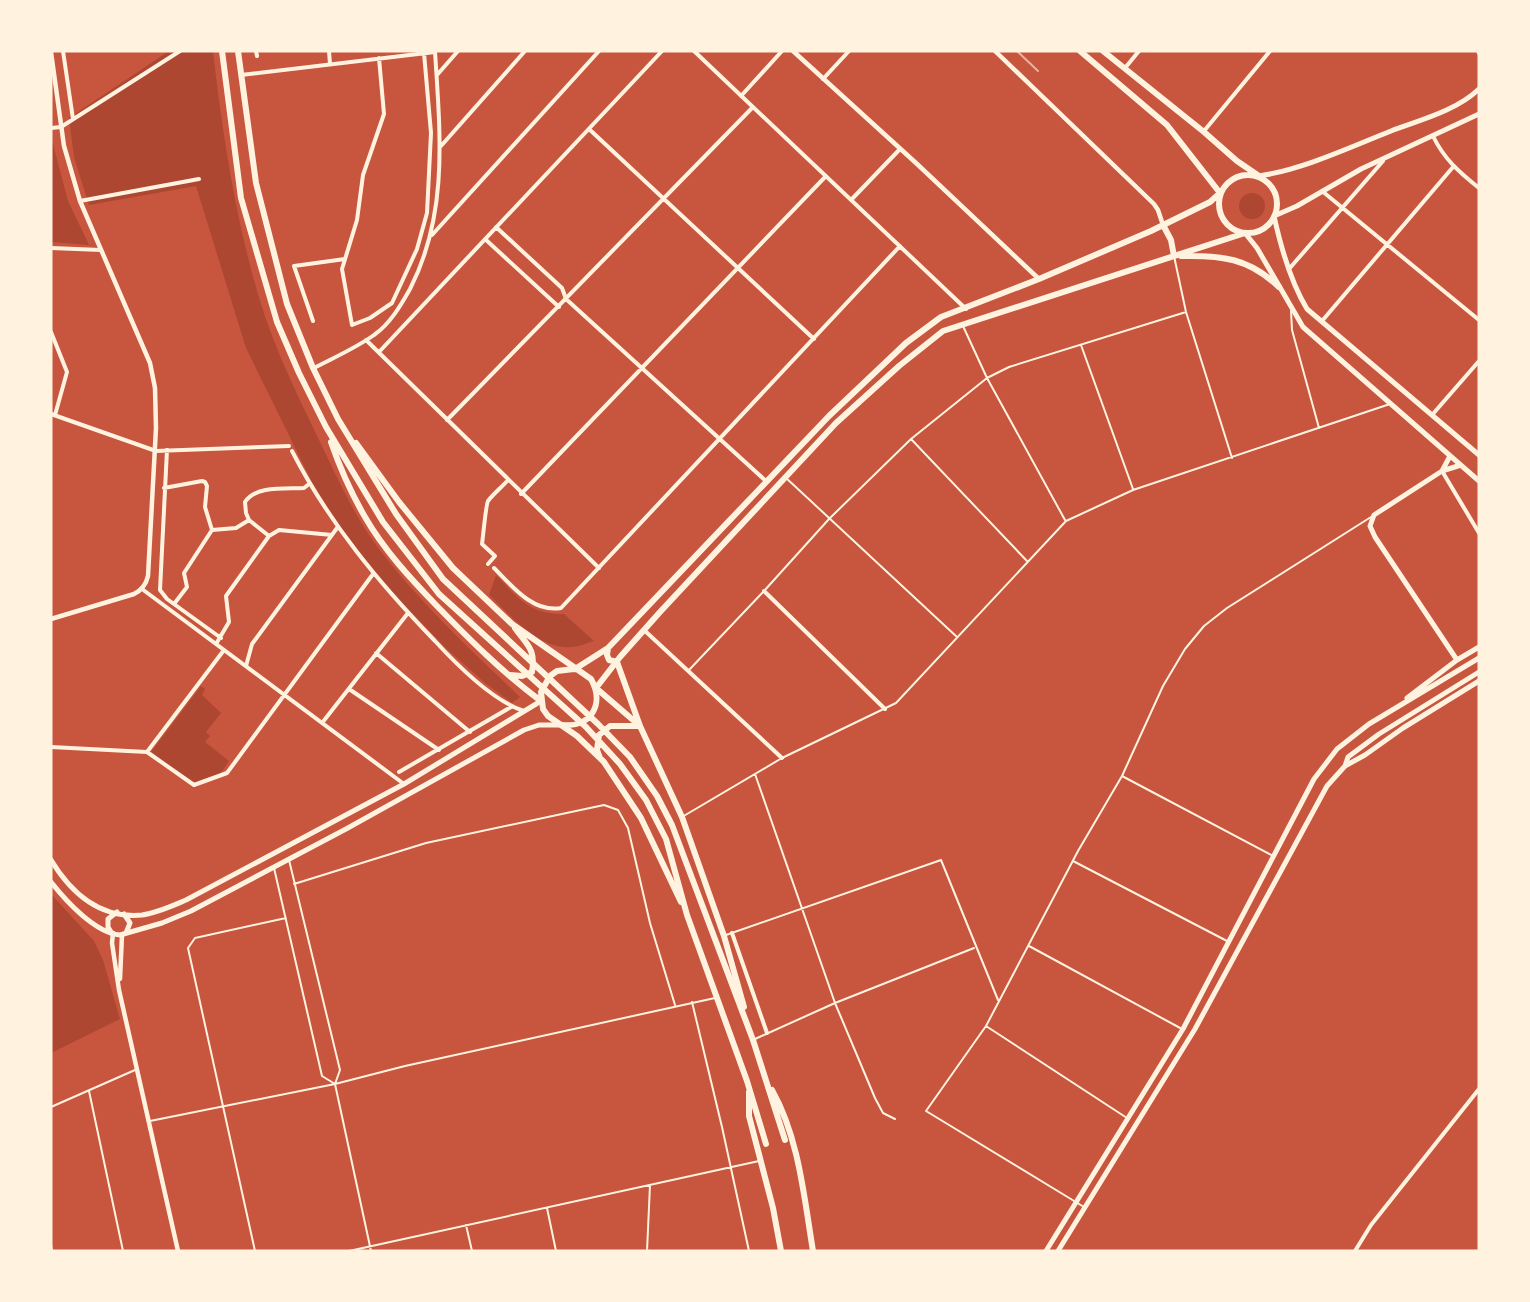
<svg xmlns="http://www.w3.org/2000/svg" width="1530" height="1302" viewBox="0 0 1530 1302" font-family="Poppins,sans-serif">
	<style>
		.green { fill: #ae4732 }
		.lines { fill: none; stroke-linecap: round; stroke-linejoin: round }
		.service { stroke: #fff3e0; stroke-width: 2 }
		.minor { stroke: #fff3e0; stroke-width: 4 }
		.tertiary { stroke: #fff3e0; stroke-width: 4.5 }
		.secondary { stroke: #fff3e0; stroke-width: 5 }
		.primary { stroke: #fff3e0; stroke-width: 6 }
		.rail { stroke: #e9b49f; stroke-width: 2 }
	</style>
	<rect width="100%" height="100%" fill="#c8553d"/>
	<path class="green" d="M169,51H213C223,139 238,238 267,322C281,362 300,400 318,438C336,475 354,516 379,549C420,603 471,650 520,697L512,703L484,682L447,649L386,586L338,524L312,482L246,348L196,186L89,205L74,157L69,118Z
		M51,137L68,201L89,245L51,242Z
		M1239 206a13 13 0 1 1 26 0a13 13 0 1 1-26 0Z
		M496,575C518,598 529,614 564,614L594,641C587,643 579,647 571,647C539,650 510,615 489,595Z
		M201,686L205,689L202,695L221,713L206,732L210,736L205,742L229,761L221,773L193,783L151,752Z
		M51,894L94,941L103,960L120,1019L51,1053Z"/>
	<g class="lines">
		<path class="service" d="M1174,256L1186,312L1232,458
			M1291,311L1292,330L1319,428
			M963,326L987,378L1065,520
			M1081,345L1133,489
			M911,439L1027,561
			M785,477L957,637
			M689,670L764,591L829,519L911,439L987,378L1009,367L1186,312
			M755,774L835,1003L875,1098L883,1113L895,1119
			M1122,776L1273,856
			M682,817L782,758L896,703L1066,521L1133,490L1390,404
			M289,860L340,1070L335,1084
			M1073,861L1227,941
			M274,868L322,1076L335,1084
			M294,884L426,843L604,805L618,810L628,828L650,923L675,1005
			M726,935L941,860L998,1000
			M1029,946L1182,1029
			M692,1002L722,1127L749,1251
			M986,1026L1127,1118
			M755,1039L835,1003L974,948
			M335,1084L371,1251
			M89,1091L123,1251
			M51,1107L135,1070
			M150,1121L335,1084L405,1066L715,998
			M1084,1207L926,1111L986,1026L1078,851L1122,776L1163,686L1185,649L1204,626L1227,608L1371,517
			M547,1208L556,1251
			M466,1225L472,1251
			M51,1245L52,1251
			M255,1251L188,948L195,938L286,918
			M349,1251L759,1161
			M647,1251L650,1185"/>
		<path class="minor" d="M63,51L73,119
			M256,51L257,56
			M329,51L330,64
			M694,51L966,309
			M1478,51L1479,53
			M379,58L384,114L363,175L357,220L342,269L352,325L370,318L392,303L417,249L427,213L431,133L424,53
			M1125,68L1139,51
			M241,75L435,52
			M437,75L458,51
			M823,79L849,51
			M741,96L782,51
			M51,128L61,127L180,51
			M589,129L814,339
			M1204,131L1270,51
			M1433,136C1444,159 1459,172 1479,188
			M441,146L525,51
			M1322,191L1479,320
			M851,200L900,149
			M80,201L199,179
			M496,227L562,288L566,299L767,482
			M432,235L599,51
			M485,239L559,307
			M51,248L101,250
			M1289,269L1383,161
			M313,321L294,266L345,259
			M1322,321L1453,167
			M51,332L67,372L55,415
			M366,340L599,568
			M379,352L662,51
			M314,368C333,358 356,348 374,335C390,324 401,305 410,289C449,213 440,133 435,51
			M51,414L156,451L289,446
			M1432,415L1479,361
			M447,420L753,107
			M167,450L160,590L167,599L221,638
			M292,451C329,523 379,583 435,641C457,665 493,701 524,711
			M1442,471L1479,533
			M164,488L202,481L205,482L207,486L205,507L212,530
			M521,494L826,176
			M249,520L246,513L245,502C256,485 286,489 304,488L309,484
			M488,564L495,556L482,544C483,537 486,504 488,501C493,494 502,487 508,480
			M494,568C512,586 533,613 561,608L900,246
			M142,589L404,784
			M764,591L885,709
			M174,604L187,587L184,573L212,530L236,528L249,520L269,536
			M644,630L782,758
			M216,644L229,622L226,596L269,536L279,530L332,535
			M376,653L470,732
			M246,666L252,644L337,528
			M349,689L439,750
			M322,723L408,613
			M51,747L147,752L194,785L227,773L373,574
			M147,752L224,650
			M399,772L511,707
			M732,933L767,1033
			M1355,1251L1371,1225L1479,1089"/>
		<path class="tertiary" d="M793,51L916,163L1039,279
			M995,51L1154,204L1158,210L1163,225
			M51,52L64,146L80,201L150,363L155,388L156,428L148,576C146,585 142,590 134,594L51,619
			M113,933L112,943L119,990L178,1251
			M120,979L122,935"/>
		<path class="secondary" d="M1479,114L1361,169L1297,206L1274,216C1281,248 1290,281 1307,309L1479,455
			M1259,176C1304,169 1348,148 1391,131C1420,120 1456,111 1479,89
			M1245,233L1257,248L1303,327L1479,481
			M1442,471L1450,456
			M1457,660L1375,537L1370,526L1374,515L1442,471L1461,465
			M1407,698L1457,660L1479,647
			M1345,766L1365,755L1403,728L1479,681
			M51,860C71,893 100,919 142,915C157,913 172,906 186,900L404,784L541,701
			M51,882C66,901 95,933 120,935L162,923L191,911L346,829L524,730L539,725H561
			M124,914L130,923L126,933
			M111,932L108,927V919L117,912
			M1046,1251L1183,1029L1314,779L1337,749L1369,724L1479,658
			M1058,1251L1195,1029L1327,786L1345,766L1348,757L1379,734L1479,672"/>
		<path class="primary" d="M222,51L241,198L277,322L299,373L326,427L383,522L439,594L586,727L620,764L646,800L666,839L687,915L747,1081L766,1144
			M238,51L256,183L287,304L313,368L338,419L396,514L443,579L598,724L630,757L657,796L672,825L753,1040L785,1140
			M1080,51L1167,125L1220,193
			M1103,51L1204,132L1237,161L1259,176
			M1219 204a29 29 0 1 1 58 0a29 29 0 1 1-58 0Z
			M1163,225L1171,240L1174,256
			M1181,256C1221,255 1249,258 1279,287
			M331,442C340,468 351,493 365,517C384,550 410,578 436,605C469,639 503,673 541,701
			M356,443L399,502L453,568L512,624L591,679C605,704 591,728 562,725
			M608,648L607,655L609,660L617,662
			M617,662L640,726L682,817L724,936L744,1007
			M574,669L557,671L550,676L541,692L543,709L548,716L577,736L604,762L641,818L681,902
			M575,669L608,648L829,416L906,343L941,317L1039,279L1151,231L1210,202L1220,193
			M510,675L522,676L532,672C536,649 527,645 515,628
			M596,688L620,657L660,612L836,423L899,366L943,331L1245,233
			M596,688L640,726
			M600,758L597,750L599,735L610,726H640
			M772,1090C799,1138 804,1197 813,1251
			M749,1092V1116L773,1208L781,1251"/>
		<path class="rail" d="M1017,51L1038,71"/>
	</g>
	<rect width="1530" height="1302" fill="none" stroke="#fff3e0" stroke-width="105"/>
</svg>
